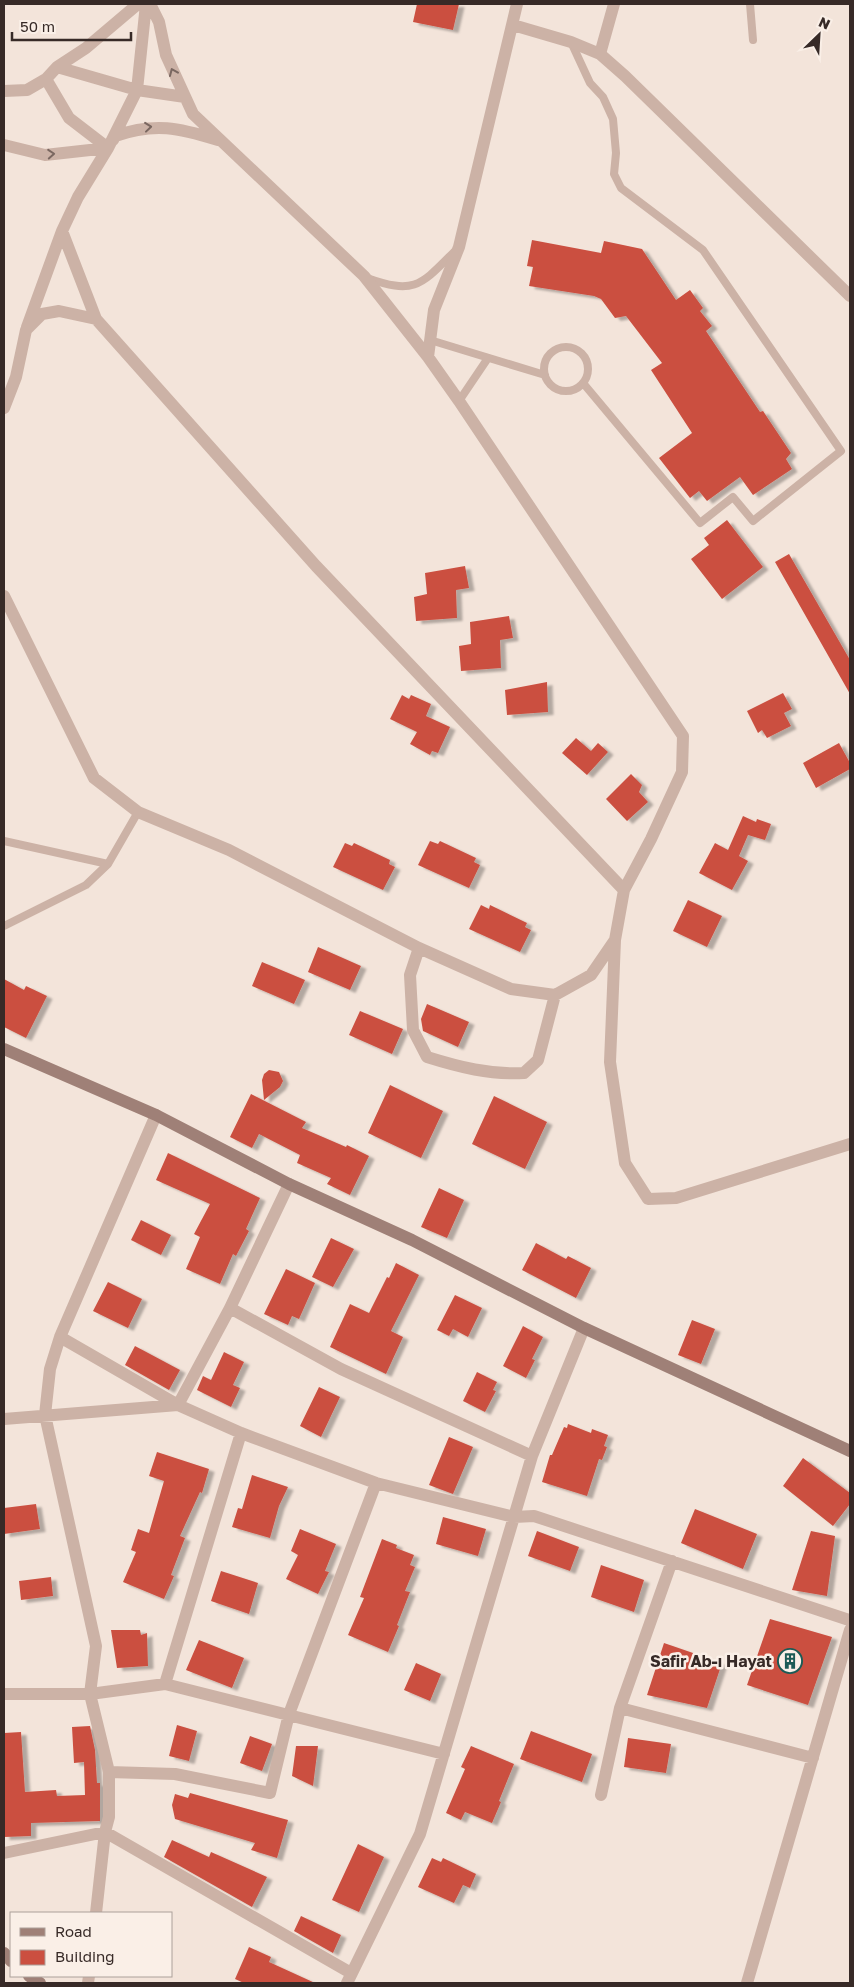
<svg xmlns="http://www.w3.org/2000/svg" width="854" height="1987" viewBox="0 0 854 1987" font-family="'Golos Text',sans-serif">
	<style>
		.building { fill: #cb4f40; filter: url(#shadow) }
		.lines { fill: none; stroke-linecap: round; stroke-linejoin: round }
		.lane { stroke: #ccb2a6; stroke-width: 8 }
		.street { stroke: #ccb2a6; stroke-width: 12 }
		.secondary { stroke: #9f8077; stroke-width: 12 }
		.oneway { stroke: #7a6760 }
		.labels { text-anchor: middle; dominant-baseline: central; stroke-width: 5; stroke-linejoin: round; paint-order: stroke }
		.poi-label { font-size: 16px; font-weight: bold; fill: #372a27; stroke: #faefe7; text-anchor: end }
	</style>
	<defs>
		<filter id="shadow"><feDropShadow dx="5.5" dy="3" stdDeviation="1" flood-color="#0004"/></filter>
	</defs>
	<rect width="100%" height="100%" fill="#f3e4da"/>
	<path class="building" d="M417,4H459L453,30L413,22Z
		M532,240L601,253L604,241L642,249L676,300L690,290L703,308L700,311L712,326L706,331L760,412L763,411L791,453L786,459L792,469L753,495L740,477L707,501L699,491L690,498L659,458L692,433L651,370L662,363L626,316L615,318L601,299L594,296L529,286L533,267L527,266Z
		M727,520L763,567L722,599L691,559L709,545L704,538Z
		M789,554L850,660V694L775,562Z
		M465,566L469,588L456,590L457,618L416,621L414,597L427,594L425,573Z
		M509,616L513,638L500,640L501,668L461,671L459,646L471,644L470,622Z
		M547,682L548,712L507,715L505,690Z
		M783,693L792,709L784,713L791,726L767,738L762,730L758,733L747,711Z
		M402,695L409,699L411,695L431,704L426,716L450,727L438,753L432,751L430,755L410,744L417,732L390,719Z
		M576,738L591,751L598,743L608,752L587,775L562,753Z
		M839,743L850,763V769L816,788L803,763Z
		M631,774L642,785L639,792L648,802L627,821L606,799Z
		M743,816L756,822L757,819L771,824L765,840L748,835L739,856L748,861L732,890L699,873L715,843L728,850Z
		M430,841L438,844L440,841L476,858L474,862L480,865L469,888L418,865Z
		M345,843L352,846L354,843L390,860L389,864L395,867L383,890L333,867Z
		M688,900L722,916L707,947L673,931Z
		M481,905L489,909L490,905L527,923L525,927L531,930L520,952L469,929Z
		M318,947L361,966L350,990L308,972Z
		M262,962L305,980L294,1004L252,986Z
		M4,979L24,990L26,986L47,996L26,1038L4,1027Z
		M427,1004L469,1022L458,1047L423,1031L421,1019Z
		M360,1011L403,1029L392,1054L349,1035Z
		M269,1070L279,1072L283,1081L280,1087L264,1100L262,1080L264,1074Z
		M390,1085L443,1111L421,1158L368,1133Z
		M251,1094L306,1122L302,1128L346,1147L347,1145L369,1156L350,1195L327,1184L331,1178L297,1163L300,1155L259,1134L252,1148L230,1137Z
		M494,1096L547,1122L525,1169L472,1144Z
		M168,1153L260,1198L246,1229L249,1231L236,1256L233,1254L220,1284L186,1269L200,1237L194,1234L210,1204L156,1180Z
		M439,1188L464,1200L447,1238L421,1227Z
		M141,1220L171,1235L161,1255L131,1240Z
		M331,1238L354,1249L333,1287L312,1277Z
		M536,1243L566,1259L568,1256L591,1268L576,1298L522,1270Z
		M396,1263L419,1275L391,1331L403,1337L386,1374L330,1347L350,1304L369,1313L387,1277L389,1278Z
		M286,1269L315,1283L299,1319L292,1316L288,1325L264,1314Z
		M108,1282L142,1299L128,1328L93,1311Z
		M455,1295L482,1308L468,1337L453,1329L449,1336L437,1330Z
		M692,1320L715,1329L701,1364L678,1355Z
		M523,1326L543,1337L532,1359L535,1360L526,1378L503,1366Z
		M135,1346L180,1370L169,1390L125,1365Z
		M224,1352L244,1362L233,1385L240,1388L231,1407L197,1390L203,1376L211,1380Z
		M477,1372L497,1382L493,1390L496,1391L485,1412L463,1401Z
		M319,1387L340,1397L321,1437L300,1426Z
		M568,1424L591,1433L592,1429L608,1435L604,1446L607,1447L602,1460L599,1459L587,1496L542,1482L550,1455H552L564,1427L567,1428Z
		M449,1437L473,1447L453,1494L429,1485Z
		M157,1452L209,1469L202,1493L200,1492L180,1536L185,1538L171,1575L174,1576L164,1599L123,1582L136,1552L131,1550L138,1529L149,1533L164,1481L149,1476Z
		M803,1458L850,1493V1504L833,1526L783,1486Z
		M252,1475L288,1487L279,1506L270,1538L232,1527L238,1508L242,1509Z
		M36,1504L40,1529L4,1534V1508Z
		M695,1509L757,1534L743,1569L681,1543Z
		M443,1517L486,1529L478,1556L436,1544Z
		M300,1529L336,1544L325,1571L329,1572L318,1594L286,1579L298,1555L291,1551Z
		M537,1531L579,1547L570,1571L528,1556Z
		M811,1531L835,1536L827,1596L792,1590Z
		M382,1539L397,1545L396,1548L414,1555L410,1565L415,1567L405,1591L410,1592L397,1625L399,1626L388,1652L348,1635L364,1598L360,1597Z
		M601,1565L644,1580L634,1612L591,1597Z
		M221,1571L258,1583L249,1614L211,1601Z
		M51,1577L53,1596L21,1600L19,1581Z
		M770,1619L832,1637L808,1705L747,1685Z
		M111,1630H140L141,1635L147,1633L148,1666L117,1668Z
		M199,1640L244,1658L232,1688L186,1670Z
		M664,1643L722,1663L707,1708L647,1695Z
		M416,1663L441,1674L430,1701L404,1690Z
		M177,1725L197,1731L189,1761L169,1756Z
		M90,1726L95,1750L97,1783H100V1821L31,1823V1836L4,1837V1733L21,1732L25,1792L56,1790L57,1796L85,1795L84,1762L74,1763L72,1727Z
		M531,1731L592,1754L582,1782L520,1759Z
		M250,1736L272,1744L262,1771L240,1763Z
		M628,1738L671,1744L666,1773L624,1767Z
		M296,1746H318L313,1786L292,1776Z
		M471,1746L514,1764L499,1801L501,1802L492,1823L465,1812L461,1820L446,1813L465,1769L461,1767Z
		M190,1793L288,1820L277,1858L251,1850L255,1843L175,1819L172,1805L175,1794L188,1798Z
		M172,1840L209,1857L211,1852L267,1877L252,1907L164,1857Z
		M358,1844L384,1857L359,1912L332,1900Z
		M432,1858L441,1862L443,1858L476,1874L470,1888L463,1885L454,1903L418,1887Z
		M301,1916L341,1935L333,1953L294,1931Z
		M249,1947L271,1957L269,1962L315,1983H244L235,1979Z"/>
	<g class="lines">
		<path class="lane" d="M750,4L753,40
			M571,42L590,83L603,97L613,119L616,153L614,174L621,188L703,250L841,451L753,521L733,497L700,523L583,383
			M367,278C415,295 421,285 454,252
			M430,340L545,375
			M544 369a22 22 0 1 1 44 0a22 22 0 1 1-44 0Z
			M459,401L488,358
			M4,841L108,864L138,812
			M4,926L86,885L108,864"/>
		<path class="street" d="M146,4L137,90L108,148L78,197L62,231L96,319L316,566L624,890
			M513,25L571,42L600,54L625,76L850,296
			M600,54L614,4
			M57,67L137,90L185,97
			M46,79L69,118L108,148
			M4,91L27,90L46,79L57,67L86,48L138,4
			M113,140L115,136C155,122 179,128 218,140
			M4,145L45,155L108,148
			M27,327L62,231
			M428,357L434,310L459,247L517,4
			M4,408L16,377L26,330L42,314L59,311L96,319
			M4,596L94,778L138,812L229,850L419,948L511,989L555,995L591,975L615,940L624,890L651,839L682,772L683,736L459,401L428,357L364,276L193,114L166,55L159,22L150,4
			M615,940L610,1062L625,1163L648,1199L676,1198L850,1144
			M419,948L410,975L413,1030L427,1057C459,1067 490,1075 524,1073L538,1060L555,995
			M230,1308L341,1369L532,1456
			M60,1337L178,1405L241,1433L376,1483L514,1517L534,1516L849,1620
			M4,1419L178,1405L230,1308L289,1184
			M165,1684L241,1433
			M4,1694H90L165,1684L444,1754
			M620,1708L813,1758
			M109,1772L175,1774L270,1793L289,1714L376,1483
			M601,1795L620,1708L672,1561
			M4,1853L105,1832L351,1973
			M96,1913L105,1832L109,1817V1772L90,1694L96,1646L45,1415L50,1369L60,1337L156,1115
			M88,1983L89,1976
			M347,1983L420,1834L532,1456L584,1328
			M747,1983L850,1630"/>
		<path class="secondary" d="M4,1049L156,1115L289,1184L412,1240L584,1328L850,1451
			M4,1953L11,1961
			M29,1976L40,1983"/>
	</g>
	<defs><path id="oneway-chevron" d="M-2-3.5L2.5 0L-2 3.5" fill="none" stroke-width="1.6" stroke-linecap="round" stroke-linejoin="round" transform="scale(1.25)"/></defs>
	<g class="oneway">
		<use href="#oneway-chevron" transform="translate(173 72) rotate(-113)"/>
		<use href="#oneway-chevron" transform="translate(148 127) rotate(-6)"/>
		<use href="#oneway-chevron" transform="translate(51 154) rotate(-4)"/>
	</g>
	<defs>
		<symbol id="building-ring" viewBox="-11 -11 22 22"><circle r="9.5" fill="#faefe7" stroke="#1b5b56" stroke-width="1.5"/><path d="M-4-6H4V6H1V3H-1V6H-4ZM-2.5-4.3h1.7v1.8h-1.7ZM.8-4.3h1.7v1.8H.8ZM-2.5-1h1.7V.8h-1.7ZM.8-1h1.7V.8H.8Z" fill="#1b5b56"/></symbol>
	</defs>
	<g fill-rule="evenodd">
		<use href="#building-ring" x="776" y="1647" width="28" height="28"/>
	</g>
	<g class="labels">
		<g class="poi-label">
			<text x="772" y="1661">Safir Ab-ı Hayat</text>
		</g>
	</g>
	<rect width="854" height="1987" fill="none" stroke="#372a27" stroke-width="10"/>
	<rect x="10" y="1912" width="162" height="65" fill="#faefe7" stroke="#aca09a"/>
	<rect x="20" y="1928" width="25" height="8" fill="#9f8077" stroke="#aca09a"/>
	<text x="55" y="1937" font-size="15" fill="#372a27">Road</text>
	<rect x="20" y="1950" width="25" height="15" fill="#cb4f40" stroke="#aca09a"/>
	<text x="55" y="1962" font-size="15" fill="#372a27">Building</text>
	<g transform="translate(819 35) rotate(25)" stroke="#faefe7" stroke-width="4" paint-order="stroke">
	<path d="M0-4L9 19L0 12L-9 19Z" fill="#372a27"/>
	<text y="-8" font-size="14" font-weight="bold" text-anchor="middle" fill="#372a27">N</text>
	</g>
	<path d="M12 32v8h119v-8" fill="none" stroke="#372a27" stroke-width="2.5"/>
	<text x="20" y="32" font-size="15" fill="#372a27" stroke="#faefe7" stroke-width="4" paint-order="stroke">50 m</text>
</svg>
